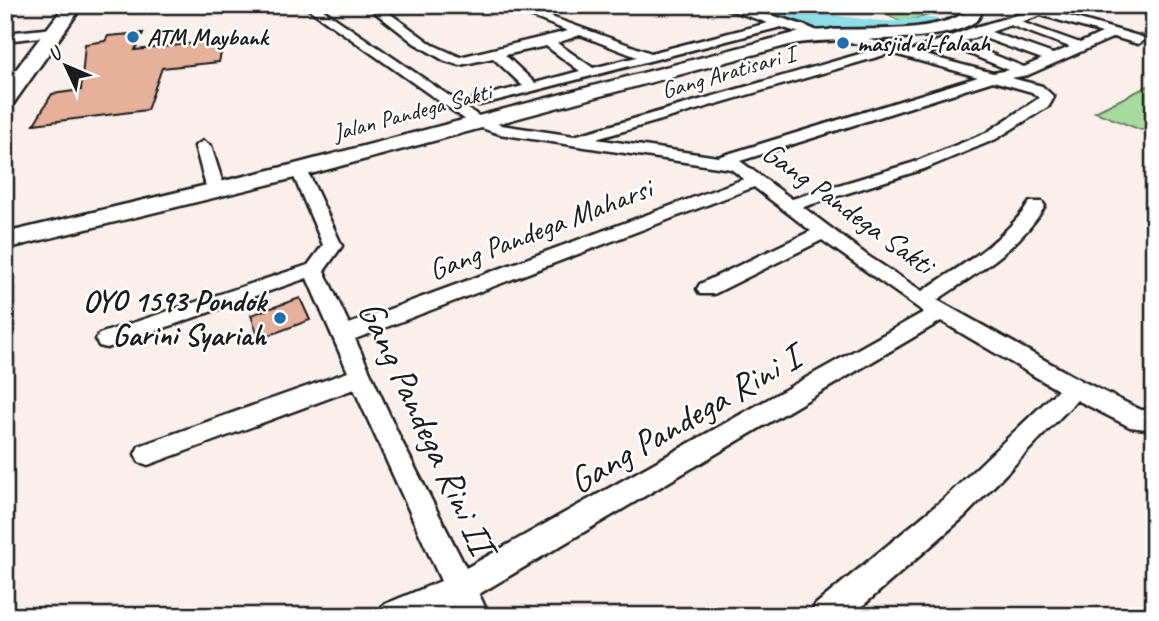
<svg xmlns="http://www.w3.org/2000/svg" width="1159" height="621" viewBox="0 0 1159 621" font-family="Caveat,sans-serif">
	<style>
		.green { fill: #a7db9e; stroke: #627c5d; stroke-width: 2 }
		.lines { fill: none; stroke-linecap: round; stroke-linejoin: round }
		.river { fill: #8ddee7; fill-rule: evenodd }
		.building { fill: #e6b09a; stroke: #1c1c1c; stroke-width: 2 }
		.street-casing { stroke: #1c1c1c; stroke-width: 5 }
		.secondary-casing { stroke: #1c1c1c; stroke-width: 5 }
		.primary-casing { stroke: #1c1c1c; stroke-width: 5 }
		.street { fill: #fff; fill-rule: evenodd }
		.secondary { fill: #fff; fill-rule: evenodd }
		.primary { fill: #fff; fill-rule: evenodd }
		.poi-dot { fill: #1f6fb2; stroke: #fff; stroke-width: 2.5 }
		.labels { text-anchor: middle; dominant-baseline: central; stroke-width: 5; stroke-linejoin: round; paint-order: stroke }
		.far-poi-label { font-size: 24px; font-weight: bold; fill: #1c1c1c; stroke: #fff; text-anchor: start }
		.far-street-label { font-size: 24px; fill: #1c1c1c; stroke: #fff }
		.street-label { font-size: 30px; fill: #1c1c1c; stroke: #fff }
		.poi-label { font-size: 30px; font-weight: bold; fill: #1c1c1c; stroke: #fff; text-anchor: end }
		.near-street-label { font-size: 37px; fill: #1c1c1c; stroke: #fff }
	</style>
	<rect width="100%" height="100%" fill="#faefeb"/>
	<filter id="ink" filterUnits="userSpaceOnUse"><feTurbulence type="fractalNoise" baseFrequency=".0143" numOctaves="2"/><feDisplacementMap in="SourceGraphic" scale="14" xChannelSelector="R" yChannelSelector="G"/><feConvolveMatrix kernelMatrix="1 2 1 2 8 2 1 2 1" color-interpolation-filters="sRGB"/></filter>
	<g filter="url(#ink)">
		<path class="green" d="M864,5H943L952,9L903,22Z
			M1154,83V123L1141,130L1095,112Z"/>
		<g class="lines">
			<path class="river" d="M736,5C786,5 833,17 883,21C901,23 919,15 937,19L941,24L937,29C872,45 803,25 739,10Z"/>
		</g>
		<path class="building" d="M143,33L135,50L224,40L219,62L162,68L147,110L34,124L52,94L81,90L85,44L105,41L108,36Z
			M300,298L310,320L259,339L251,315Z"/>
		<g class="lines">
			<defs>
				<path id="street" d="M303,5H316L483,119L501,125L574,136L877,49L827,36L825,33L831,29L911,51L972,28L1041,8L1142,37L1144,40L1138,44L1114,37L1028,75L1011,78L1042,86L1054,97L1049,106L996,139L924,169L803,207L868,256L922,291C962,265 1002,243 1030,202H1042L1045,206C1019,249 978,272 937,300L1082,381L1141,410H1154V430L1130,427L1077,400L965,516L851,616H811L815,605L945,498L1058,390L941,321L479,594L489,616H458L453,606L431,616H379L383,605L441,581L354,389L148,465L139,462L135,454L139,446L348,372L307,278L107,348L99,346L96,340L99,334L308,265L323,245L291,170L299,165L307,170L342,246L324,271L349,324L744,179L731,169L499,134L473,125ZM1041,15L1102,33L1080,43L1021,22ZM1010,25L1070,47L1053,54L991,32ZM979,36L1042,59L1024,67L962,42ZM950,46L1009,70L993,73L925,55ZM891,53L978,77L718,157L596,139ZM993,81L1032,92L1039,98L986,133L912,163L792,199L740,161ZM754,187L811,231L700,284L697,289L700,294H714L822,240L924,312L466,568L401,440L355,339Z
					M373,5H384L385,10L433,45L460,57L568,31L502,5H518L651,53L768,23L715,5C736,5 809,23 824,35L818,39L781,27L479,105L472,101L474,98L523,86L493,58L460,65L445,61L414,43L377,14L371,8ZM580,35L637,57L593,68L557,43ZM546,46L580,71L535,83L505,55Z
					M54,28L60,32L58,35L5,41V33Z
					M203,141L211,146L225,190L222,194L216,195L207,190L195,146Z"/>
				<path id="secondary" d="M968,5H984C982,11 981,16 977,20C944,47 839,35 793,44L307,175L5,249V233L295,164L791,34C844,23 919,39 965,13Z"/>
				<path id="primary" d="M65,5H83L13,104L5,106V84Z"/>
			</defs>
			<use href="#street" class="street-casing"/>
			<use href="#secondary" class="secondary-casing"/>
			<use href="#primary" class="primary-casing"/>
			<use href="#street" class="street"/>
			<use href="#secondary" class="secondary"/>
			<use href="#primary" class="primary"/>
		</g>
	</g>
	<g class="poi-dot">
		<circle cx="133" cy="37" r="7"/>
		<circle cx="843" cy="43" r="7"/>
		<circle cx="280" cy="318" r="7"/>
	</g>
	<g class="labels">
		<g class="far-poi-label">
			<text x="147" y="37">ATM Maybank</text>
			<text x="857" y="43">masjid al-falaah</text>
		</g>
		<g class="far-street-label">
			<text transform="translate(728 72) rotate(-16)">Gang Aratisari I</text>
			<text transform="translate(412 112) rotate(-15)">Jalan Pandega Sakti</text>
		</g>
		<g class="street-label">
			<text transform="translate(848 208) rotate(36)">Gang Pandega Sakti</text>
			<text transform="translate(540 229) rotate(-21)">Gang Pandega Maharsi</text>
		</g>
		<g class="poi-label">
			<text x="266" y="301">OYO 1593 Pondok<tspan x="266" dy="34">Garini Syariah</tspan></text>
		</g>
		<g class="near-street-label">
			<text transform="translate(684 419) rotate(-30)">Gang Pandega Rini I</text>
			<text transform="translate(427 427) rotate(65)">Gang Pandega Rini II</text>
		</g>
	</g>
	<rect width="1159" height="621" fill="none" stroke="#fff" stroke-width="28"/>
	<rect x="14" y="14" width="1131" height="593" fill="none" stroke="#1c1c1c" stroke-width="2.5" filter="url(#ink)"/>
	<g transform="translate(66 66) rotate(314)" stroke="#ffffff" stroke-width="5" paint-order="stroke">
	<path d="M0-5L12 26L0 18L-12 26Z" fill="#1c1c1c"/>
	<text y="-10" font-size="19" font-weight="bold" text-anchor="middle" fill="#1c1c1c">U</text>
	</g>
</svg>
